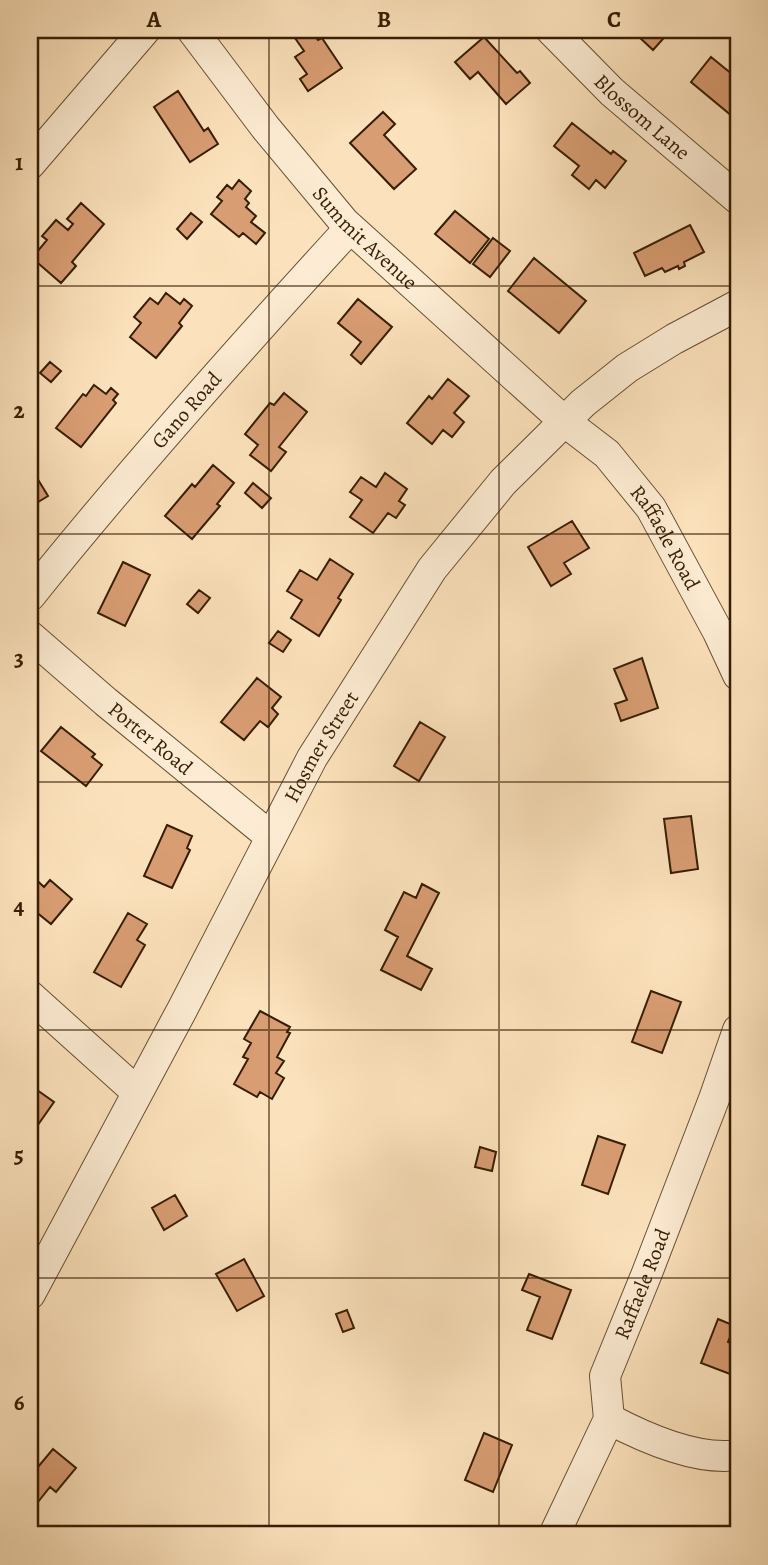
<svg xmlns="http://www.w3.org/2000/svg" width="768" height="1565" viewBox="0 0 768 1565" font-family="Alegreya,serif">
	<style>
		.building { fill: #d99d73; stroke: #371e03; stroke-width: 2 }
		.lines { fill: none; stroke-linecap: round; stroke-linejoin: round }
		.minor-casing { stroke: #684f31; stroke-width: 32 }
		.minor { stroke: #fdecd3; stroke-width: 30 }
		.grid { fill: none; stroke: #371e03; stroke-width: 2; stroke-opacity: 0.55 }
		.labels { text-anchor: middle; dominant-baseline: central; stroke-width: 5; stroke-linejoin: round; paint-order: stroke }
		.street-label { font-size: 21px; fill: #371e03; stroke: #fdecd3 }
		.neatline { fill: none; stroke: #371e03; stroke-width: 2.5 }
		.grid-label { font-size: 23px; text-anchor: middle; font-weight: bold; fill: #371e03 }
	</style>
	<rect width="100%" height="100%" fill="#fce2bc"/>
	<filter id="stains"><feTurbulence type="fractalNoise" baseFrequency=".00286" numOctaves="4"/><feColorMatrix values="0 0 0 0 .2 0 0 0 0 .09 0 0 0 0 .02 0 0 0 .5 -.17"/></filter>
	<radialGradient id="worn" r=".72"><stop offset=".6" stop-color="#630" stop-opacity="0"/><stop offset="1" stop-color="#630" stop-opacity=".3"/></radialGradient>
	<path class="building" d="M307,30H311L318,40L322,38L342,68L308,91L300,79L307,74L295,57L304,51L295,38Z
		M638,30H671L653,50L638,36L641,33Z
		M484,37L517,73L520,71L530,83L506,104L478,72L470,79L455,62Z
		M711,57L738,79V121L691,82Z
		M178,91L204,131L208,128L218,144L190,162L154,107Z
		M383,112L395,124L384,135L416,169L394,189L350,143Z
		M572,123L611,154L613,151L626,161L605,188L596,180L589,189L572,175L579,166L554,146Z
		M239,180L251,191L245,199L249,203L246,207L256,216L251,222L265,233L256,244L243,233L239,237L211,214L222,201L217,197L227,185L232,189Z
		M81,203L104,224L72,262L76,266L61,283L32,258L47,240L42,236L56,220L68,230L73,224L67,219Z
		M455,211L489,239L470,263L435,234Z
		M191,213L202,222L187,239L177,229Z
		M690,225L704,252L684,262L685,266L679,269L678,266L665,272L662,268L645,276L634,253Z
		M493,238L510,251L490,277L473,264Z
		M534,258L586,301L559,333L508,291Z
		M166,293L180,304L184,299L192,306L179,323L182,326L156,358L130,337L141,323L134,317L150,298L158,304Z
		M358,299L392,327L361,364L351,355L361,342L338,323Z
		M50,362L61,371L51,382L40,373Z
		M448,379L469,396L454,413L464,422L452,437L443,430L432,444L407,423L429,396L432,399Z
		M94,385L106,394L111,388L118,394L113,400L116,403L81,447L56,428L83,394L86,396Z
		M284,393L307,412L279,447L286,452L271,471L250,455L258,445L245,434L270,403L274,405Z
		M213,465L234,483L217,504L220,506L192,539L165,516L192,484L195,487Z
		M34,473L48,496L35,504L37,507L30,512V476Z
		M385,473L407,489L399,501L405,505L396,518L388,513L373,533L350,517L362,500L350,492L361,477L376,487Z
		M253,483L271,498L262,508L245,493Z
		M572,521L589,548L564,563L571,574L551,586L528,547Z
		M330,559L353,574L338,598L341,600L319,636L291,618L302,600L287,591L300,570L317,580Z
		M123,562L150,575L125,626L98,613Z
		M199,590L210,598L198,613L187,604Z
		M278,631L291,640L283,652L269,643Z
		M642,658L658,708L621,721L615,704L627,700L614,669Z
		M257,678L281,697L272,708L278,714L268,727L260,721L244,740L221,722Z
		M420,722L445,737L419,781L394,766Z
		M61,727L95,754L92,757L102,765L86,786L41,751Z
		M691,816L698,869L671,873L664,819Z
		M167,825L192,836L187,848L190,850L172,888L144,876Z
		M30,874L44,887L50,880L72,899L51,924L30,907Z
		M422,884L439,893L407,956L432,969L421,990L381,970L398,937L385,930L404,892L416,898Z
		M128,913L147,924L137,940L145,945L121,987L94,972Z
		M651,991L681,1002L662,1053L632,1042Z
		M260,1011L290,1027L287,1032L290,1033L277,1057L284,1061L276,1073L284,1078L272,1099L260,1092L257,1097L234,1084L248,1059L243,1057L251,1043L244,1039Z
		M30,1085L54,1102L30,1136Z
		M598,1136L625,1145L608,1194L582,1185Z
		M480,1147L496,1152L492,1171L475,1167Z
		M175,1195L187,1216L164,1230L152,1208Z
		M244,1259L264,1296L237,1311L216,1274Z
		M529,1274L571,1290L552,1339L527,1330L540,1297L522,1290Z
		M347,1310L354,1328L343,1332L336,1314Z
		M718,1319L735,1326L728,1342L738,1346V1377L701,1363Z
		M484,1433L512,1445L493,1492L465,1480Z
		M53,1449L76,1468L56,1492L50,1487L30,1512V1460L38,1467Z"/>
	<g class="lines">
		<defs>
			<g id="minor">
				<path id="s1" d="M192,30L265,127L344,222L564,421L607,454L651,508L718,632L738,675"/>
				<path id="s2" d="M551,30L612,92L738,199"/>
				<path d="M30,164L145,30"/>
				<path id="s3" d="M30,596C132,469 240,348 350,228"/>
				<path id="s4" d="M30,636L106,702L271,837"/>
				<path d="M30,996L137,1092"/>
				<path id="s5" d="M30,1294L183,1008L312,758L432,569L503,482L583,403L627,368L674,339L738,305"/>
				<path d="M609,1419C645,1438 698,1461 738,1455"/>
				<path id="s6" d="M554,1535L609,1419L605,1376L647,1273L714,1099L738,1030"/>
			</g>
		</defs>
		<use href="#minor" class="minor-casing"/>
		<use href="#minor" class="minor"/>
	</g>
	<path class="grid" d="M269,30V1535M499,30V1535M30,286H738M30,534H738M30,782H738M30,1030H738M30,1278H738"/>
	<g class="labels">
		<g class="street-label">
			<text stroke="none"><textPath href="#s2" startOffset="126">Blossom Lane</textPath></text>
			<text stroke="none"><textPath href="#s1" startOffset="271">Summit Avenue</textPath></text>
			<text stroke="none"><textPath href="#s3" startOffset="243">Gano Road</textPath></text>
			<text stroke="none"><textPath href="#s1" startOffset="698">Raffaele Road</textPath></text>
			<text stroke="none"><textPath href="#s4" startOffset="158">Porter Road</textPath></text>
			<text stroke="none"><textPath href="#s5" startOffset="620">Hosmer Street</textPath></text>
			<text stroke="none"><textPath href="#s6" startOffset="271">Raffaele Road</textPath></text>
		</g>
	</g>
	<rect width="768" height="1565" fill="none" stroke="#fce2bc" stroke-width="77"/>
	<rect x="38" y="38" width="692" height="1488" class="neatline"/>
	<g class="grid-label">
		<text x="154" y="27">A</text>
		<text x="384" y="27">B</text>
		<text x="614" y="27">C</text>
		<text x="19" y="170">1</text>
		<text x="19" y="418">2</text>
		<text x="19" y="666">3</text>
		<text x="19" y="914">4</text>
		<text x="19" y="1162">5</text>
		<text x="19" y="1410">6</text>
	</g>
	<rect width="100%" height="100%" filter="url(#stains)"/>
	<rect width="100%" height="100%" fill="url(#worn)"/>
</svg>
